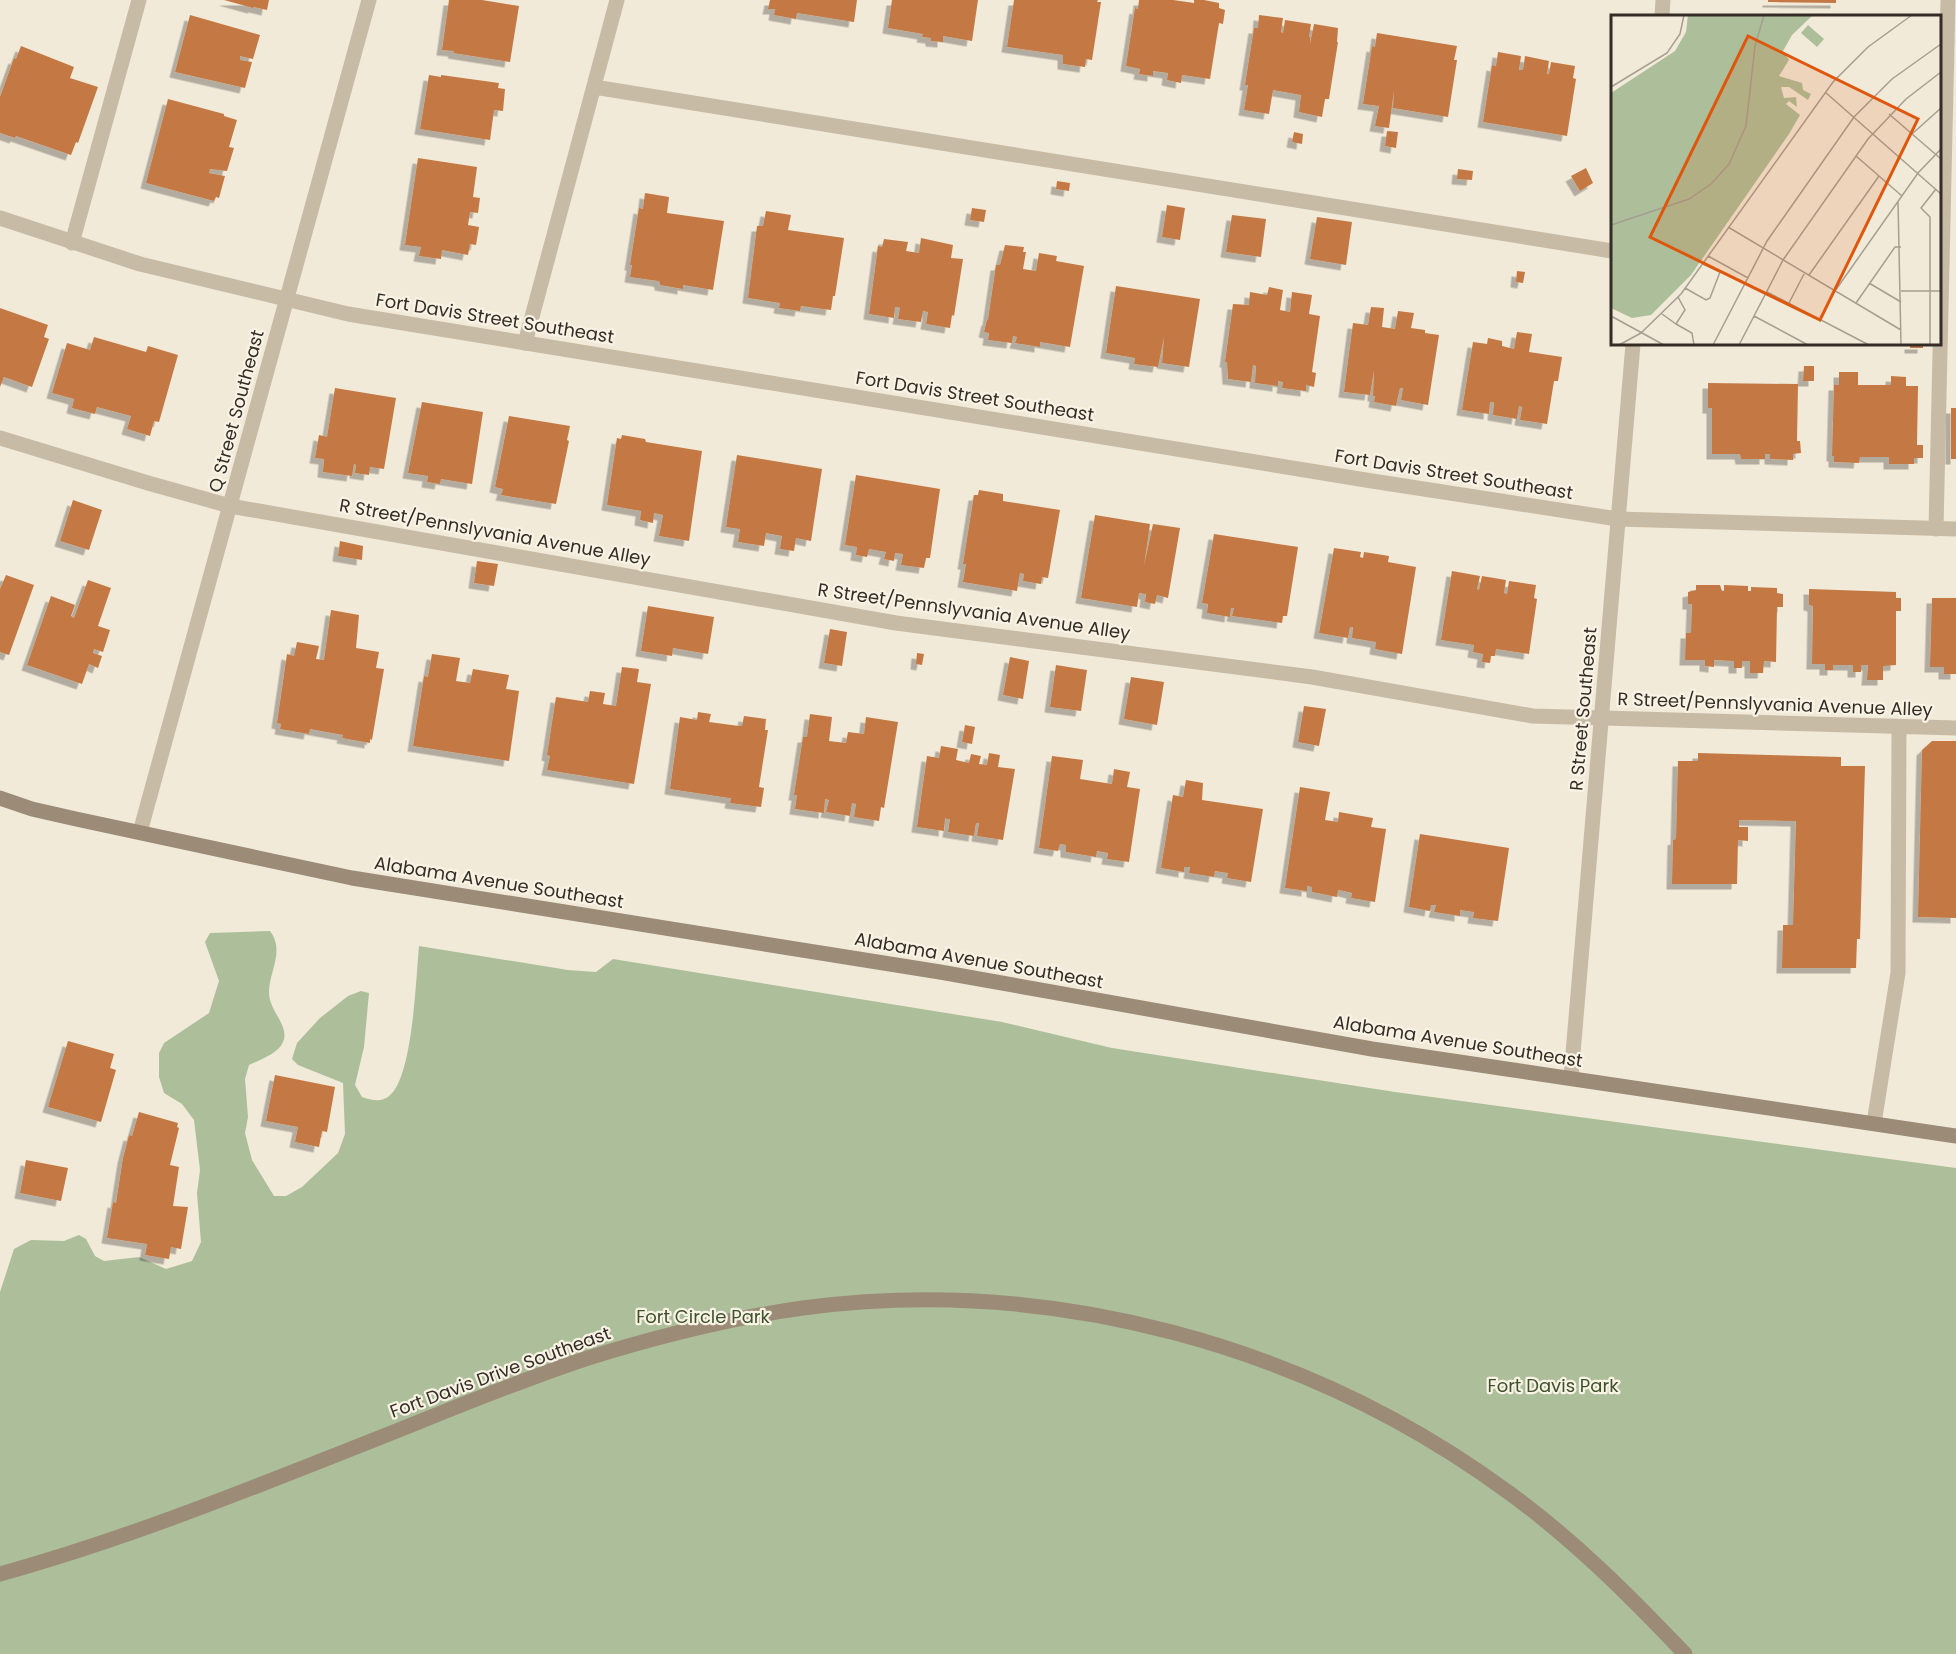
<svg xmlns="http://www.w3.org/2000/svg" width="1956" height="1654" viewBox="0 0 1956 1654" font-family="Poppins,sans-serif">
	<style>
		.green { fill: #acbf9a }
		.building { fill: #c47944; filter: url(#shadow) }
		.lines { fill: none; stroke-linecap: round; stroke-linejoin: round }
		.lane { stroke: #c8bba6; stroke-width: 15 }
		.street { stroke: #c8bba6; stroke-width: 15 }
		.secondary { stroke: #9c8b77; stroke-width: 15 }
		.labels { text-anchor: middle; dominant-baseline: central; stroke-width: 4.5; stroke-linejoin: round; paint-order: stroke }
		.street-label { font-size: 18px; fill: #342d26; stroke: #f9f3e5 }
		.park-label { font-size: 18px; fill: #3d522b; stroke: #f9f3e5 }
		.inset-road { fill: none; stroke: #a59e91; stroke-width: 1.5 }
		.view { fill: #df570d; fill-opacity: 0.15; stroke: #df570d; stroke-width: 3 }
		.inset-edge { fill: none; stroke: #342d26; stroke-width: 3 }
	</style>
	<defs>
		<filter id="shadow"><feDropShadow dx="-5.5" dy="5.5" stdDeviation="0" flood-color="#0004"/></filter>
	</defs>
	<rect width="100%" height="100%" fill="#f1ead9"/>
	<path class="green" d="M270,931C288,955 262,979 271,1003C275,1015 289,1029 283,1042C278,1054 259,1060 249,1065L245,1079L248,1117L245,1133L252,1160L274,1196H286L302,1187L338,1153L345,1134L343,1083L298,1065L292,1059L297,1043L320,1018L348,996L361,991L369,993L364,1047L355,1085L362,1097C371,1100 381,1103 389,1096C413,1078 416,977 419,946L568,970L596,972L613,959L1002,1022L1112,1048L1395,1092L1956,1168V1654H0V1292L14,1249L31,1240L64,1241L79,1235L86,1239L95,1256L104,1261L139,1257L166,1269L192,1261L201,1242L197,1193L200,1170L194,1120L182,1104L164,1093L159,1077V1053L164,1043L209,1013L219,981L205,942L210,933Z"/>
	<path class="building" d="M224,0H269L267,10L254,7L253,8Z
		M449,0H482L519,6L510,62L453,53L454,51L442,50Z
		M770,0H857L854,22L797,13L796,19L774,15L775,9H768Z
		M892,0H978L972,41L943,36V42L931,41V38L922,37L923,34L888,28Z
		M1014,0H1098L1097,2H1101L1092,60L1086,59L1085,67L1063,64V55L1007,47Z
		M1139,0H1173L1194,3V0H1204L1219,3V8L1225,10L1223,24L1219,23L1210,79L1182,75L1181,83L1167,80L1168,73L1153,71V76L1139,74L1140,69L1126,66L1135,8L1138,9Z
		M1768,0H1836V3L1768,2Z
		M190,15L260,35L253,59L240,56V60L252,62L245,88L175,72Z
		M1259,15L1283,18L1281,32L1283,33L1285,20L1311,24L1309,37H1310V44L1314,24L1338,28L1337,42H1338L1329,99H1325L1322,117L1299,112L1301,95L1273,90L1269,114L1244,110L1248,85H1245L1254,28H1258Z
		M1377,33L1457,46L1454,60H1457L1448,117L1393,108L1394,90L1389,128L1375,126L1379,106L1363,104L1372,46L1375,47Z
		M21,46L74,67L70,78L98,87L78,143L76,142L71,155L16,136L15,138L0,133V97L14,58L16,59Z
		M1498,52L1521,56L1519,70H1523L1525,56L1549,61L1547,74H1549L1551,62L1575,66L1573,78L1576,79L1567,136L1483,122L1492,65L1496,66Z
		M429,75L441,77V75L499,83L498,88L505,89L503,111L494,110L490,140L420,129Z
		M168,99L224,114V116L237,120L229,147L234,148L227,171L210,169L209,173L225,176L219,198L216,197L214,201L146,183Z
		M1387,131L1398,132L1396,148L1385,146Z
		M1294,132L1303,134L1302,144L1292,142Z
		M418,158L477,167L473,197L480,198L478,213L470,212L468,225L479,227L476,245L470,244L468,255L442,250L441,259L419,256L421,247L405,245Z
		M1586,168L1593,183L1580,191L1571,176Z
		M1458,169L1473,171L1472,180L1457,179Z
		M1057,181L1070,183L1069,191L1056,189Z
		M645,193L669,197L667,213L724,221L713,290L683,285V289L660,285V282L658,281L630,277L632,265H630L639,208L643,209Z
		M1167,205L1185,208L1180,240L1162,237Z
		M972,208L986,210L984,222L970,220Z
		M766,211L791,215L788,230L844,238L835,296H833L831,310L801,306L800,311L779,308L780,303L748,298L757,226H763Z
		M1232,215L1266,219L1261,257L1226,252Z
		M1317,217L1352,222L1346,265L1310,259Z
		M921,238L953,245L951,258L963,259L954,316L952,315L950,328L926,324L928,312L923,311L921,322L898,319L900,308L897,307H895L894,318L869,314L878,246L882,247L884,239L908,242L906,251L919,253Z
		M1005,245L1024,247L1023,252H1026L1023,269L1036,271L1039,253L1057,256L1056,261L1084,266L1070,347L1040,342V347L1015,343L1017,337L1013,336L1012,343L988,340L989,333L984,332L987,320H988L996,265H1000Z
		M1517,271L1525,272L1523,283L1516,282Z
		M1116,286L1200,299L1189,367L1162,363L1164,337L1158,367L1134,364L1135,358L1106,353Z
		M1269,287L1283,290L1280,310L1290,312L1292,292L1312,295L1309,314L1320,316L1312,372L1316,373L1314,387L1306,385V391L1282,388L1283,382L1278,381V386L1255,383L1256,366L1253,365L1251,382L1228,379L1227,362H1225L1233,304L1249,305L1250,292L1267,295Z
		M1371,307L1384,308L1382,327L1395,329L1398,311L1414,313L1411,328L1425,330V333L1439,335L1428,405L1401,400L1403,388H1400L1396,406L1374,402L1375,396H1373L1374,370L1370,395L1344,392L1353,323L1368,325Z
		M0,308L48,325L44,337L49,339L32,387L4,377L0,387Z
		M1517,332L1532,334L1529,352L1562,357L1558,381H1554L1547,424L1520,420L1522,407L1519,406L1517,419L1493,415L1494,403L1493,402H1490L1489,414L1462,410L1473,342L1487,344L1488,338L1502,341V346L1514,349Z
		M94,337L146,352L148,346L178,355L159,422L154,421L150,436L127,429L131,416L97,407L95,414L72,408L74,399L52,393L67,343L90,350Z
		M1910,344H1923V348H1910Z
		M1804,366H1814V381H1803Z
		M1839,372H1858V385H1891V376L1906,377V386H1918L1917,445H1923V458H1914V464H1889V457H1860L1859,463L1834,462V456H1832L1834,385H1839Z
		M1708,383L1798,384L1797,441H1800L1801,453L1793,454V460L1770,459V454H1765V459H1741L1740,454H1712V408H1708Z
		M335,388L396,398L384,469L370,467L369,475L355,473L356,465L354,464L352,476L323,472L324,459L315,458L319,435L327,437Z
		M422,402L483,412L472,484L441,479L440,484L427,482L428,476L408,473Z
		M1951,408H1956V459H1951Z
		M509,416L570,426L567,440L569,441L556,504L501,495L503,489L495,487Z
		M622,435L645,439L646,442L702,451L689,541L659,536L663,515L654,513L653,523L640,520L641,511L607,505L617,438L621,439Z
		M737,455L822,469L811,541L796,538L794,551L780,549L782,536L766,533L764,546L738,542L740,529L726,527Z
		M856,475L940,489L930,558H926L924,568L901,565L903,554L895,553L894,561L884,559L886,552L869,549L867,557L856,555L857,547L845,545Z
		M979,490L1003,494V501L1060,510L1048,578L1042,577L1041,584L1023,581L1024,574L1020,573L1017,591L963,582L966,564H963L974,495H978Z
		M73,500L102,510L89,550L60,541Z
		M1095,515L1150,524L1144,566L1153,524L1180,528L1168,598L1157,595L1155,604L1145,602L1146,594L1139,593L1137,607L1081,598Z
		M1214,534L1298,547L1287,616H1283L1282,623L1232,616L1234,608H1231L1230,617L1207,613L1208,604L1202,603Z
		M340,541L363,546L362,560L338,556Z
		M1334,548L1361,552L1360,557L1363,558L1364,552L1389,556L1388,562L1416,567L1402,654L1375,649L1376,642L1352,638L1353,627H1350L1348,638L1319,633Z
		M477,561L498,564L494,586L474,583Z
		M1452,571L1480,576L1477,589L1479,590L1482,576L1506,580L1504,593L1507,594L1509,581L1536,585L1534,598L1537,599L1529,654L1496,649L1495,656H1491L1490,663L1482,662L1483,654L1473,652L1474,645L1441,640Z
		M6,575L34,585L9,655L0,652V589Z
		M88,580L111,588L98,626L110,630L103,652L94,649L93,653L102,656L98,668L89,664L82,684L27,665L51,596L75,605L71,616L74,618Z
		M1696,585H1720L1722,591H1724V585L1748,586V591H1751V587L1777,588V593L1783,594V607H1777L1776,662L1764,661L1763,673H1750V661H1742V668H1734V661L1714,660V667L1705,666V660H1685L1686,633H1691L1692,604H1688V592L1696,590Z
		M1809,589L1896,592V598H1901V611H1896V665L1883,666V680H1867L1868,665H1861V672H1853V665H1833V670H1825V664H1812L1813,606L1809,605Z
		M1932,598H1956V674H1944V667H1930Z
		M648,606L714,617L708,654L673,648L672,656L641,651Z
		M331,610L359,615L356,648L379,652L376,668L384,669L372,740L370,739V743L342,738L343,735L310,729L309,734L280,729L281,724L277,723L287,654L294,656L297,642L319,646L316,659L324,660Z
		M830,629L847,632L842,666L824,663Z
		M917,653L924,654L922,665L916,664Z
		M432,654L460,658L456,681L470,683L473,669L509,675L506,689L519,691L509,761L413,746L424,676L428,677Z
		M1010,657L1029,661L1023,699L1003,695Z
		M1056,665L1087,670L1081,711L1050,707Z
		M622,667L639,669L637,682L651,684L634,784L547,770L550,756L547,755L556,697L588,702L590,691L605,693L603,704L616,706Z
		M1131,677L1164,682L1157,725L1124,719Z
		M1780,699H1791V707L1780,706Z
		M1304,706L1326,709L1319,746L1298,742Z
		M698,712L711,714L709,722L739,726H742L744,716L766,719L765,730H768L759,787L764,788L761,807L730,803L731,798H729L670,789L680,717L697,720Z
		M810,714L832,717L829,741L846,743L848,732L864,734L866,717L898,722L884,808L881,807L879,821L854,817L856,804L852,803L850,816L826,812L829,800L825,799L824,813L795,809L797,795H794L803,737H807Z
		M965,725L975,727L972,744L962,742Z
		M1932,741H1956V918L1918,917L1922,750Z
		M941,746L958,749L956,760L969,763L971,754L981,756L979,764L987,765L989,753L1000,755L998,767L1015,769L1003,840L977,836L979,823H976L974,836L948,832L950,819H947L945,818L944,831L917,827L927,756L939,758Z
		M1698,753L1841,757V766H1865L1860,939H1857L1856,968H1782L1783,925H1793L1796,821L1739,820V827H1748V841L1738,840L1737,884H1672L1673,840L1676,839L1678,761H1698Z
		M1052,756L1083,760L1080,779L1112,784L1114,769L1130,772L1127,787L1140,789L1129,862L1107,859L1108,853L1097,851L1096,857L1066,852V845L1060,844L1058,851L1039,848Z
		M1186,780L1203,783L1202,800L1263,809L1251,882L1227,878L1228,873L1221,872L1215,871L1214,877L1189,873L1190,867H1184V872L1161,868L1173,795L1183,797Z
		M1300,787L1330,792L1325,820L1338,822L1339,812L1373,818L1371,827L1386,829L1375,902L1351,898L1352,893L1344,891L1338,890L1337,897L1312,892V887L1307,886V891L1285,888Z
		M1420,834L1509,848L1498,921L1473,918L1474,912L1460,910V916L1434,912L1436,905H1431L1430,911L1409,907Z
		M68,1041L114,1054L110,1068L116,1070L101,1122L48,1107Z
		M275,1075L335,1087L327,1132L322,1131L319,1147L295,1142L298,1127L266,1121Z
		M139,1112L178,1123L177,1127L179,1128L170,1165L179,1167L173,1206L188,1207L181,1249L171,1247L169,1259L145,1255L147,1244L107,1238L113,1202L116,1203L123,1158L129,1135L132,1136Z
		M26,1160L68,1168L61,1201L20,1193Z"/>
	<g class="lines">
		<path class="lane" d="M594,87L1612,251
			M72,243L139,0
			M525,343L617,0
			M0,438L148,483L230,506L896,623L1312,677L1533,716L1956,728
			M1936,529L1948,0
			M1874,1123L1898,973L1899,727"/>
		<path class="street" d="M1662,16L1663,0
			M0,218L140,264L348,314L1372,481L1618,519L1956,529
			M140,832L369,0
			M1571,1077L1633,344"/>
		<path class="secondary" d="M0,798L32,809L76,819L352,878L940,972L1372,1049L1956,1136
			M0,1574C137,1536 267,1482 399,1430C461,1405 524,1379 588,1358C659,1336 730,1318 803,1308C1051,1275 1308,1345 1508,1492C1573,1539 1630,1596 1685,1654"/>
	</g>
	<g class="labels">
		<g class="street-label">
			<text transform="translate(495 318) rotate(9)">Fort Davis Street Southeast</text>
			<text transform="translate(975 396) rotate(9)">Fort Davis Street Southeast</text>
			<text transform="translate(236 411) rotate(-75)">Q Street Southeast</text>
			<text transform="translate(1454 474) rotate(9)">Fort Davis Street Southeast</text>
			<text transform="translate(495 532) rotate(10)">R Street/Pennslyvania Avenue Alley</text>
			<text transform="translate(974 611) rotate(8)">R Street/Pennslyvania Avenue Alley</text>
			<text transform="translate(1775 704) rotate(2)">R Street/Pennslyvania Avenue Alley</text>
			<text transform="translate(1583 709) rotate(-85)">R Street Southeast</text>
			<text transform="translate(499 882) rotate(9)">Alabama Avenue Southeast</text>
			<text transform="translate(979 960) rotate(10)">Alabama Avenue Southeast</text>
			<text transform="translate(1458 1041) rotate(9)">Alabama Avenue Southeast</text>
			<text transform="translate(500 1372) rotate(-20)">Fort Davis Drive Southeast</text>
		</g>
		<g class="park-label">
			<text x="703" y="1316">Fort Circle Park</text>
			<text x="1553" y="1385">Fort Davis Park</text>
		</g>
	</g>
	<g transform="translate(1611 15)">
		<rect width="330" height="330" fill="#f1ead9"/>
		<path d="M77,0H202L181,20L172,36L178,45L168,61L191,68L192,75L200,79L197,85L178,72H170L173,83L185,82L186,92L178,86L175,89L189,100L178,119L80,260L40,300L21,303L0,293V78L64,36L75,17ZM197,10L213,24L206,32L190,18Z" fill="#acbf9a"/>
		<path class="inset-road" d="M0,72L56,38L69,19L73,0M214,77L330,179M278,99L330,144M301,119L330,93M245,141L291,181M287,186L290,330M0,210L78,184L100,169L118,149L135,111L144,31L153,0M117,212L290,315M97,241L137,263M198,260L268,161M258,268L290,287M74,273L95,285L99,283L109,257L92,249M224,276L307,158L330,134M290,276H330M156,277L258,330M178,288L194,257M245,288L284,232H290M51,299L65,309L74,295L67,282M0,301L53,330M143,301L197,330M65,309L81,318L83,330M30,318L70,279L222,67L257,32L301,0M8,330L30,318M102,330L156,226L243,102L281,64L330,29M128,330L172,245L257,124L295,84L330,57M319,330V202L310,193L325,174"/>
		<path class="view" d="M137,21L307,104L209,305L39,222Z"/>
		<rect width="330" height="330" class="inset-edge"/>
	</g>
</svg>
